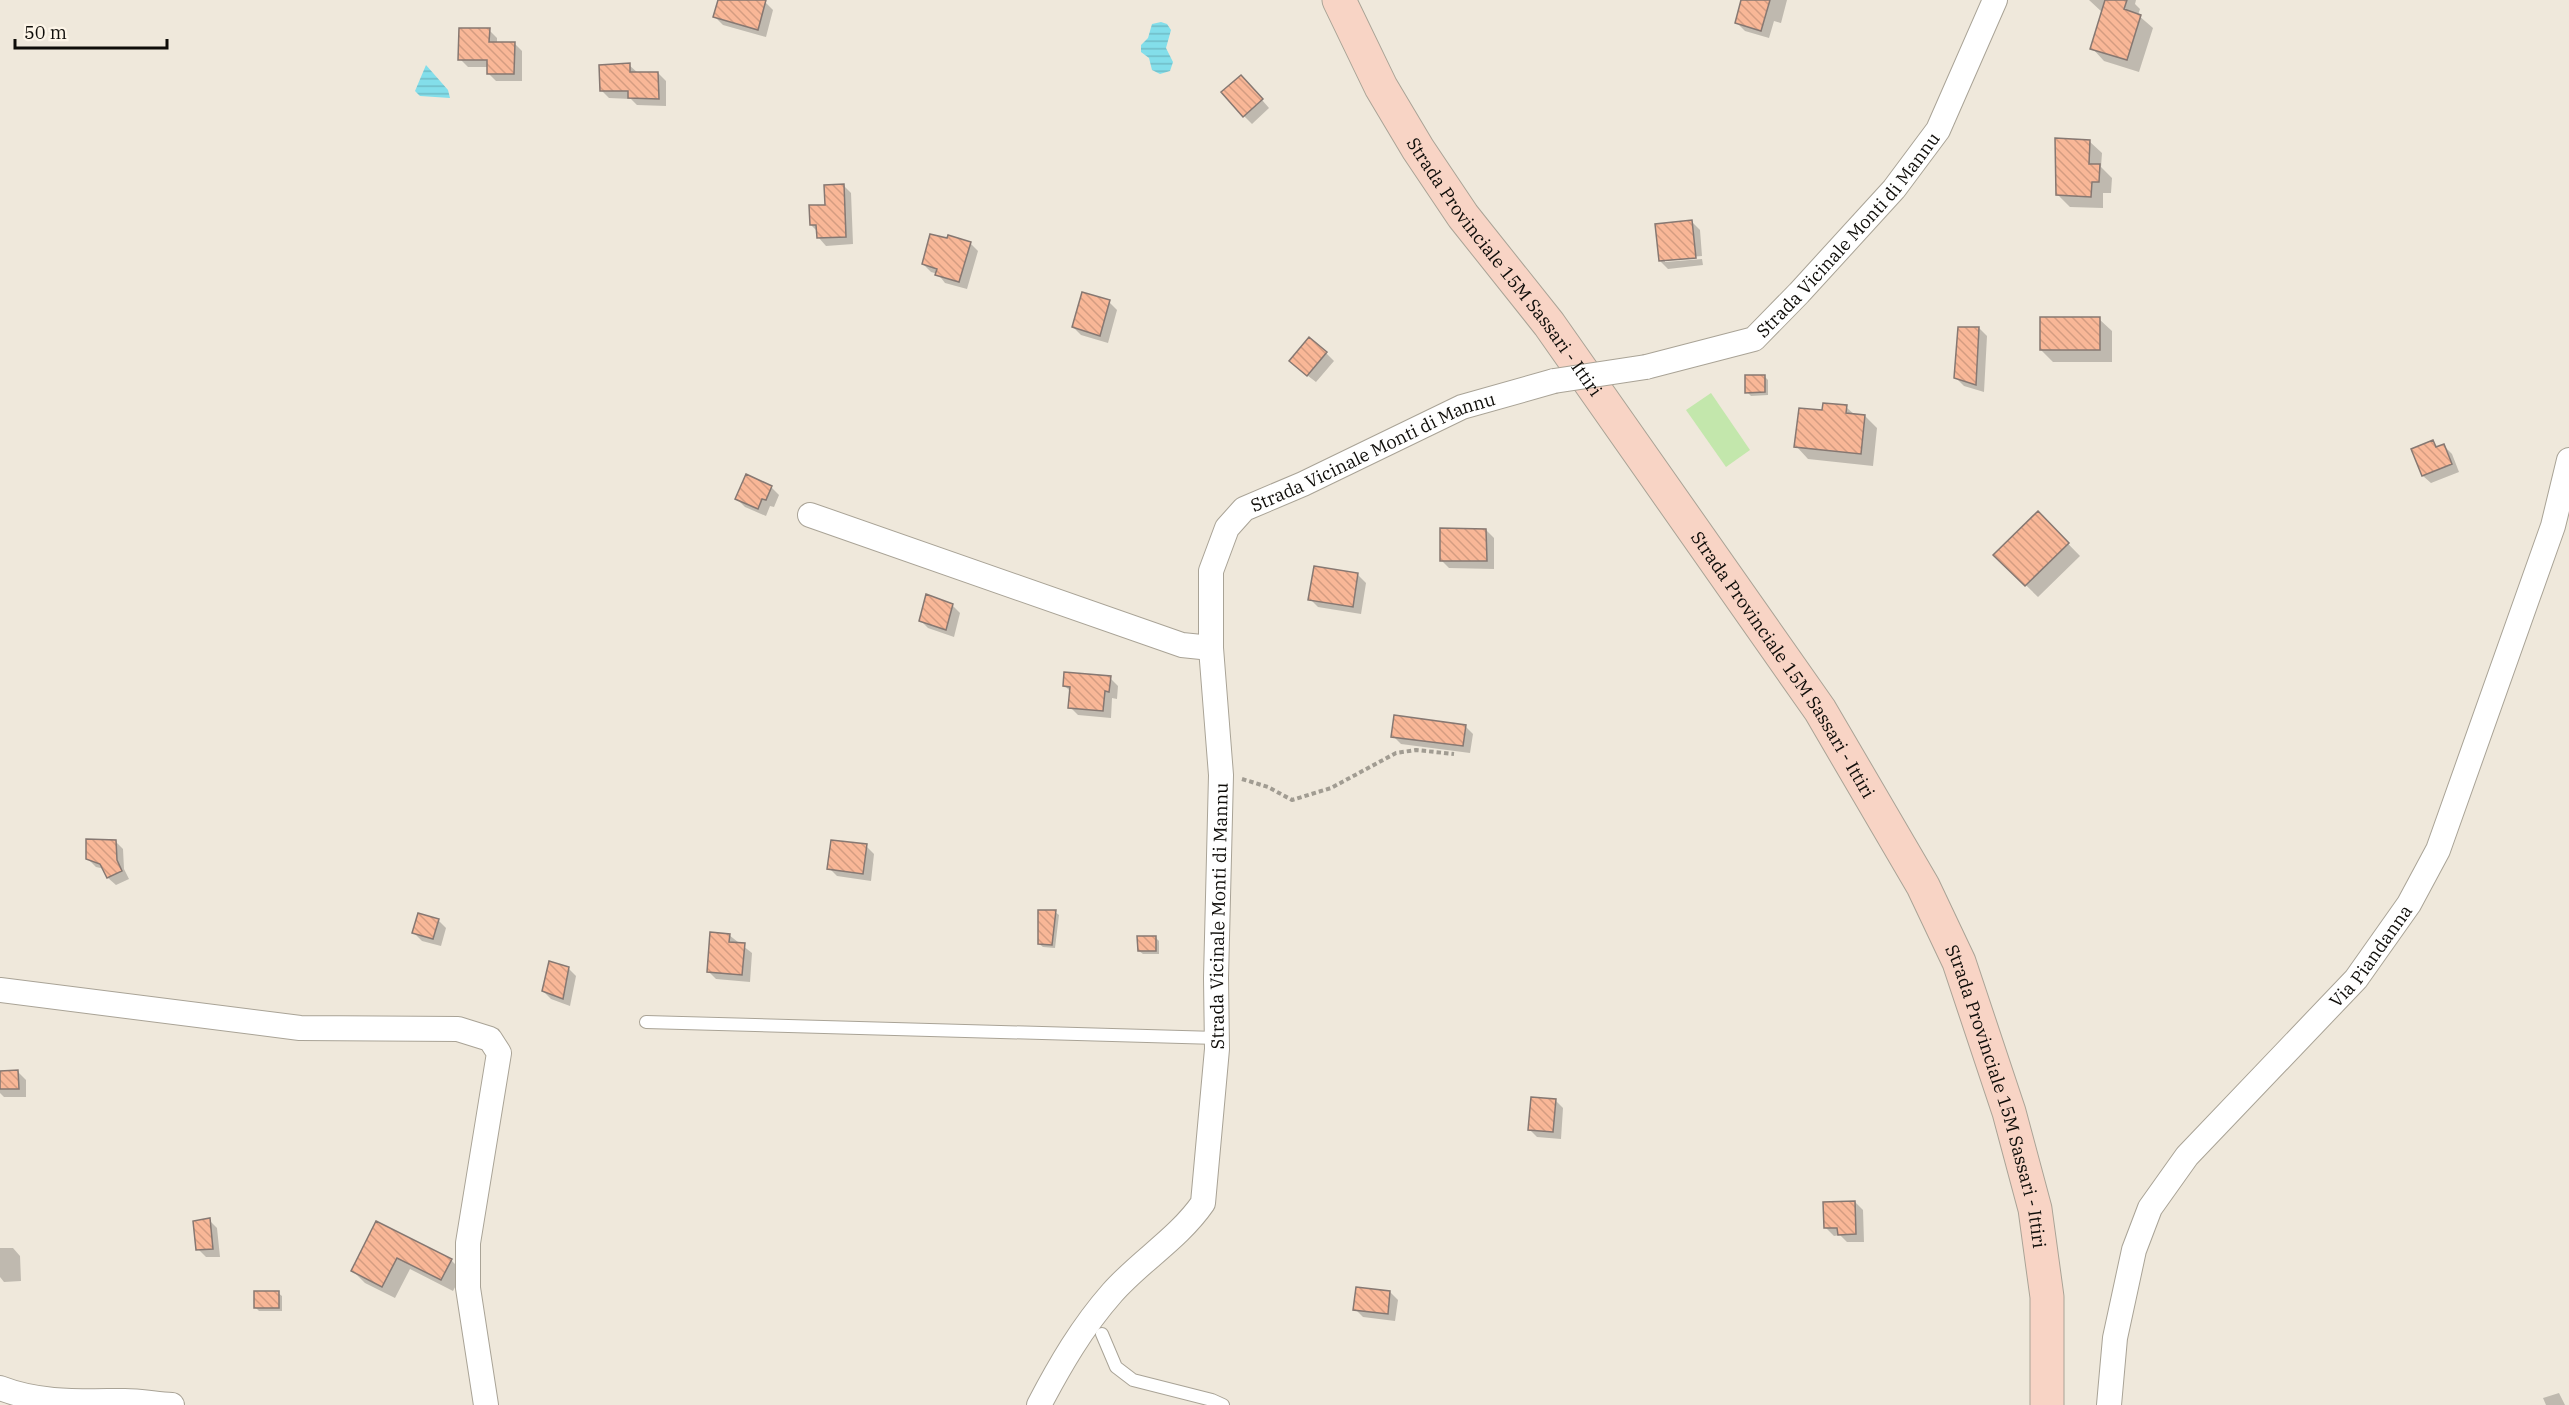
<svg xmlns="http://www.w3.org/2000/svg" width="2569" height="1405" viewBox="0 0 2569 1405" font-family="'IBM Plex Serif',serif">
	<style>
		.garden { fill: #c3e7ac }
		.water { fill: url(#water-rules) }
		.shadow { fill: #0003 }
		.building { fill: url(#building-back-hatch); stroke: #867872; stroke-width: 1.5 }
		.lines { fill: none; stroke-linecap: round; stroke-linejoin: round }
		.lane-casing { stroke: #a9a396; stroke-width: 14 }
		.street-casing { stroke: #a9a396; stroke-width: 26 }
		.secondary-casing { stroke: #a9a396; stroke-width: 35 }
		.path { stroke: #a19c92; stroke-width: 4; stroke-dasharray: 4.5 3; stroke-linecap: butt }
		.lane { stroke: #fff; stroke-width: 12 }
		.street { stroke: #fff; stroke-width: 24 }
		.secondary { stroke: #f8d4c5; stroke-width: 33 }
		.street-bridge-casing { stroke: #a9a396; stroke-width: 26; stroke-linecap: butt }
		.street-bridge { stroke: #fff; stroke-width: 24 }
		.labels { text-anchor: middle; dominant-baseline: central; stroke-width: 4.5; stroke-linejoin: round; paint-order: stroke }
		.street-label { font-size: 18px; fill: #0f0d09; stroke: #fdf5e8 }
	</style>
	<defs>
		<pattern id="water-rules" width="6" height="5" patternUnits="userSpaceOnUse" patternTransform="scale(1.5)"><rect width="6" height="5" fill="#83deea"/><path d="M0 2.5h6" fill="none" stroke="#70bdc7"/></pattern>
		<pattern id="building-back-hatch" width="6" height="6" patternUnits="userSpaceOnUse" patternTransform="scale(1.5)"><rect width="6" height="6" fill="#f9b797"/><path d="M-1 5l2 2M0 0l6 6M5-1l2 2" fill="none" stroke="#d49c81"/></pattern>
	</defs>
	<rect width="100%" height="100%" fill="#efe8db"/>
	<path class="garden" d="M1711,393L1750,450L1726,467L1686,410Z"/>
	<path class="water" d="M1161,22L1167,24L1171,30L1166,48L1173,62L1170,71L1160,74L1152,70L1149,58L1141,52V45L1148,38L1152,24Z
		M426,65L448,90L450,98L420,96L415,91Z"/>
	<path class="shadow" d="M720,0L765,2L773,10L766,37L723,25L715,17Z
		M1743,0H1787L1781,23L1774,21L1769,38L1745,31L1737,23Z
		M2089,0H2136L2135,4L2140,9L2138,15L2153,28L2139,72L2104,61L2092,48L2103,13Z
		M489,30L497,38V43H514L522,51V81H496L488,73V67H468L460,59Z
		M629,65L638,73H658L666,81V106L637,105L631,99L609,98L601,90Z
		M1249,85L1269,108L1252,124L1244,116Z
		M2089,141L2102,153L2101,167L2112,178L2111,193H2103V208L2070,207L2058,195Z
		M843,185L851,193L853,244L826,246L819,238L818,232L811,225Z
		M1692,222L1700,230L1702,256L1665,259V262L1702,259L1703,265L1668,269L1660,261Z
		M970,243L978,251L967,289L945,283L938,274L931,272L923,264Z
		M1109,302L1117,310L1108,343L1081,335L1073,327Z
		M2099,319L2112,331V362H2053L2041,350Z
		M1979,328L1987,336L1984,392L1964,386L1956,378Z
		M1326,353L1334,361L1316,382L1299,369Z
		M1764,376L1768,380V395L1751,396L1747,392Z
		M1846,407L1855,415L1865,416L1877,428L1873,466L1808,459L1796,446L1824,412Z
		M2433,442L2439,448L2444,446L2452,454L2459,472L2431,483L2423,476L2413,450Z
		M771,487L779,495L774,507L770,506L766,516L745,507L737,499Z
		M2038,513L2080,556L2038,597L1995,555Z
		M1486,530L1494,538V569L1449,568L1441,560Z
		M1358,575L1366,583L1361,614L1318,607L1310,599Z
		M952,605L960,613L954,637L928,628L920,620Z
		M1110,678L1118,686L1117,699L1112,698L1111,718L1078,715L1070,707L1071,692L1064,685Z
		M1465,726L1473,734L1470,753L1401,744L1393,736Z
		M115,841L123,849L124,869L129,879L116,885L108,878L105,869L96,867L87,858Z
		M866,846L874,854L871,881L837,876L829,868Z
		M1055,912L1059,915L1055,948L1043,947L1039,944Z
		M438,920L446,928L441,946L422,941L414,933Z
		M729,935L752,953L750,982L716,979L708,971Z
		M1155,937L1159,941V954H1143L1139,951Z
		M568,968L576,976L570,1006L551,999L543,991Z
		M0,1072H18L26,1080V1097H4L0,1093Z
		M1555,1100L1563,1108L1561,1139L1537,1137L1529,1129Z
		M1855,1202L1863,1210L1864,1242H1847L1840,1235L1834,1236L1826,1228Z
		M209,1220L217,1228L220,1257H206L198,1249Z
		M377,1223L451,1260L463,1272L453,1291L410,1269L395,1298L365,1283L353,1271Z
		M0,1248H13L20,1256L21,1281L4,1282L0,1277Z
		M1390,1292L1398,1300L1395,1321L1363,1317L1355,1309Z
		M278,1293L282,1296V1311H259L255,1307Z
		M2559,1393L2565,1405H2546L2543,1398Z"/>
	<path class="building" d="M718,0H766L758,30L713,17Z
		M1741,0H1770L1761,31L1735,23Z
		M2105,0H2127L2124,9L2141,15L2127,60L2090,49Z
		M459,28H490L489,42H515L514,74H487V60H458Z
		M630,63V72H658L659,99L628,98V91H600L599,65Z
		M1241,75L1263,99L1243,117L1221,92Z
		M2055,138L2090,140L2089,164H2100L2099,182H2092L2091,197L2056,195Z
		M844,184L846,237L817,238L816,225H810L809,205H825L824,185Z
		M1692,220L1696,258L1659,261L1655,224Z
		M930,234L947,238L948,235L971,242L959,282L935,275L937,269L922,264Z
		M1082,292L1110,300L1100,336L1072,327Z
		M2040,317H2100V350H2040Z
		M1958,327H1979L1976,385L1954,378Z
		M1309,337L1327,352L1307,376L1289,361Z
		M1745,375H1765V392L1745,393Z
		M1823,403L1847,405L1846,413L1865,415L1861,454L1794,447L1799,408L1822,410Z
		M2433,440L2436,447L2444,444L2452,464L2422,476L2411,449Z
		M746,474L772,486L766,500L762,499L758,509L735,499Z
		M2038,511L2069,543L2025,586L1993,555Z
		M1440,528L1486,529L1487,561H1440Z
		M1314,566L1358,573L1353,607L1308,600Z
		M926,594L953,604L946,630L919,621Z
		M1064,672L1111,676L1109,692L1105,691L1103,711L1068,708L1070,687L1063,686Z
		M1394,715L1466,725L1463,746L1391,737Z
		M86,839L116,840L117,860L122,871L107,878L100,864L86,859Z
		M831,840L867,844L863,874L827,869Z
		M1038,910H1056L1052,945L1038,944Z
		M418,913L439,919L433,939L412,933Z
		M710,932L730,934L729,942L745,943L742,975L707,972Z
		M1137,936H1156V951H1138Z
		M549,961L569,967L563,999L542,991Z
		M18,1070L19,1089H0V1071Z
		M1531,1097L1556,1099L1553,1132L1528,1130Z
		M1855,1201L1856,1234L1838,1235L1837,1228H1824L1823,1202Z
		M210,1218L213,1249L196,1250L193,1221Z
		M376,1221L452,1259L441,1280L397,1258L382,1287L351,1271Z
		M1356,1287L1390,1291L1388,1314L1353,1310Z
		M254,1291H279V1308H254Z"/>
	<g class="lines">
		<defs>
			<path id="lane" d="M646,1022L1217,1038
				M1102,1334L1116,1367L1133,1380L1212,1400L1223,1405"/>
			<g id="street">
				<path id="s1" d="M1646,367L1754,339L1799,293L1894,189L1938,130L1995,0"/>
				<path d="M810,515L1182,645L1211,648"/>
				<path d="M0,990L300,1028L458,1029L490,1039L499,1053L468,1243V1288L486,1405"/>
				<path d="M0,1388C41,1404 82,1401 125,1401C140,1401 156,1404 172,1405"/>
				<path id="s2" d="M1039,1405C1060,1365 1082,1327 1112,1293C1140,1261 1178,1239 1203,1203L1217,1049L1216,978L1221,775L1211,648V571L1227,528L1244,509L1303,484L1462,407L1554,381"/>
				<path id="s3" d="M2109,1405L2115,1338L2134,1250L2150,1208L2187,1156L2356,979L2409,904L2438,850L2553,526L2569,460"/>
			</g>
			<g id="secondary">
				<path id="s4" d="M1339,0L1381,87L1418,149L1463,216L1549,324L1820,710L1923,886L1959,962L2009,1112L2035,1209L2047,1297V1405"/>
			</g>
		</defs>
		<use href="#lane" class="lane-casing"/>
		<use href="#street" class="street-casing"/>
		<use href="#secondary" class="secondary-casing"/>
		<path class="path" d="M1242,779L1268,787L1292,800L1331,788L1396,753L1416,750L1454,754"/>
		<use href="#lane" class="lane"/>
		<use href="#street" class="street"/>
		<use href="#secondary" class="secondary"/>
		<defs>
			<path id="street-bridge" d="M1554,381L1646,367"/>
		</defs>
		<use href="#street-bridge" class="street-bridge-casing"/>
		<use href="#street-bridge" class="street-bridge"/>
	</g>
	<g class="labels">
		<g class="street-label">
			<text stroke="none"><textPath href="#s1" startOffset="252">Strada Vicinale Monti di Mannu</textPath></text>
			<text stroke="none"><textPath href="#s4" startOffset="315">Strada Provinciale 15M Sassari - Ittiri</textPath></text>
			<text stroke="none"><textPath href="#s2" startOffset="1108">Strada Vicinale Monti di Mannu</textPath></text>
			<text stroke="none"><textPath href="#s4" startOffset="801">Strada Provinciale 15M Sassari - Ittiri</textPath></text>
			<text stroke="none"><textPath href="#s2" startOffset="550">Strada Vicinale Monti di Mannu</textPath></text>
			<text stroke="none"><textPath href="#s3" startOffset="538">Via Piandanna</textPath></text>
			<text stroke="none"><textPath href="#s4" startOffset="1287">Strada Provinciale 15M Sassari - Ittiri</textPath></text>
		</g>
	</g>
	<path d="M15 39v9h152v-9" fill="none" stroke="#0f0d09" stroke-width="3"/>
	<text x="24" y="39" font-size="18" fill="#0f0d09" stroke="#fdf5e8" stroke-width="4.5" paint-order="stroke">50 m</text>
</svg>
